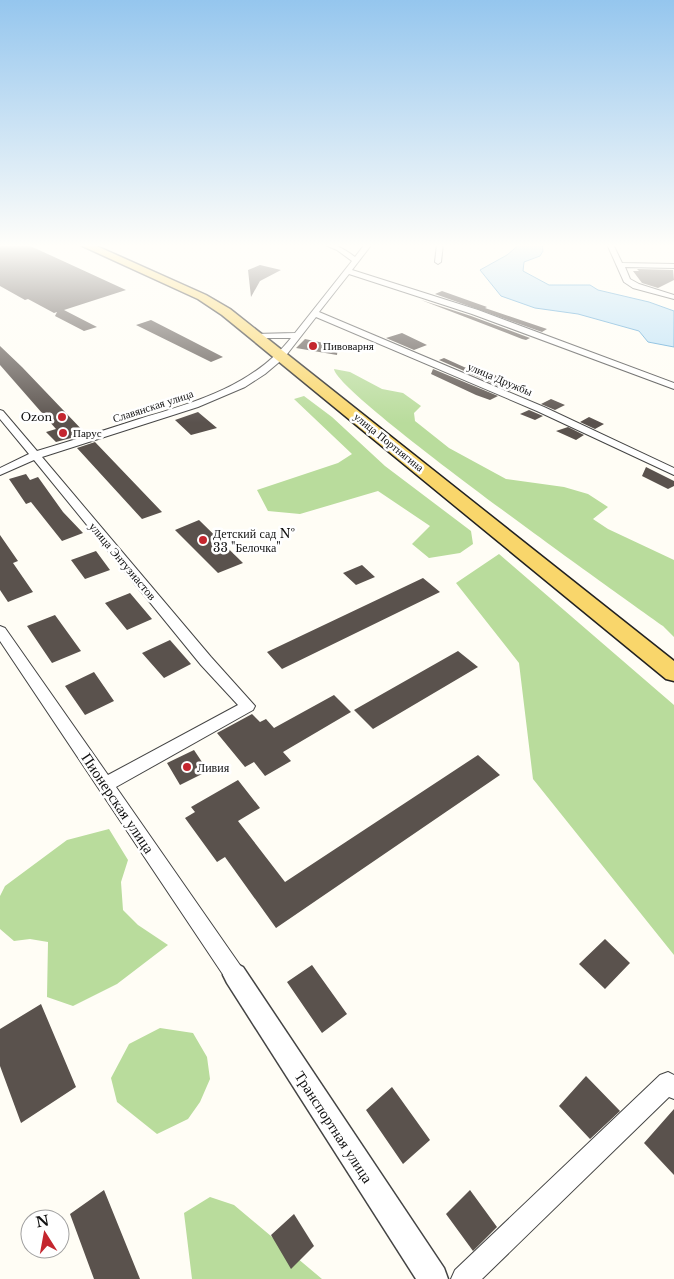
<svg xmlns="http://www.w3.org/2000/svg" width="674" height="1279" viewBox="0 0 674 1279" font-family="'Libre Baskerville',serif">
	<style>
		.forest { fill: #b9dc9c }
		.water { fill: #b9e0f7; stroke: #3f96cf }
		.building { fill: #5a524d }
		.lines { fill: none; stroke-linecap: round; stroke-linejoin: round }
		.minor-casing { stroke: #444; stroke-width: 2 }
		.tertiary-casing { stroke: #444; stroke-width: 3 }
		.primary-casing { stroke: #222; stroke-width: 3 }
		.minor { fill: #fff; fill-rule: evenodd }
		.tertiary { fill: #fff; fill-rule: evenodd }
		.primary { fill: #f9d66b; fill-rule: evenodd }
		.poi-dot { fill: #c4262e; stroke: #fff; stroke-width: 2 }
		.labels { text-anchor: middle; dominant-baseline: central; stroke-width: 5; stroke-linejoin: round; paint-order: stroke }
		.far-poi-label { font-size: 11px; fill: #111; stroke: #fff; text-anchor: start }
		.far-street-label { font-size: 11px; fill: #111; stroke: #fff }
		.poi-label { font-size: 12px; fill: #111; stroke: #fff; text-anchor: start }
		.street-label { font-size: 12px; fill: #111; stroke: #fff }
		.near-street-label { font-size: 15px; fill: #111; stroke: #fff }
	</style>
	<rect width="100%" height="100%" fill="#fffdf5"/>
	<path class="forest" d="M334,369L350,372L382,389L403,393L421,406L414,413L415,421L449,448L506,479L564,487L588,494L608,507L593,519L608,529L674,560V637L663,626C622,597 337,395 334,369Z
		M304,396L332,417L385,466L471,531L473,544L460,553L429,558L412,544L430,526L378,491L300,514L268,511L257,490L338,463L352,454L294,399Z
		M499,554L674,705V955L533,779L519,663L456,583Z
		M109,829L128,860L121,882L123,910L138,925L168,945L117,984L73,1006L47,997L48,942L30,939L14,941L0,929V896L5,886L67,840Z
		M160,1028L193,1033L207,1057L210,1079L200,1102L188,1119L157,1134L117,1102L111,1078L129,1044Z
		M210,1197L234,1205L322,1279H192L184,1213Z"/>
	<path class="water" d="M520,244H542L543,251L540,256L524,262L523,271L549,285H590L598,290L649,302L674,311V347L648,342L639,331L578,314L535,308L501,296L480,270L507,255Z"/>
	<path class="building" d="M5,244H26L126,290L64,310L97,327L84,331L55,316L57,312L54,313L28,299L25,300L0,286V246Z
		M260,265L281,270L260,281L251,297L248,270Z
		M637,269L673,270L674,280L658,288L642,283L633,271H639Z
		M442,291L487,307L485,308L547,329L542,332L435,294Z
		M421,300L471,316L530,338L526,340L522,339Z
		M151,320L194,342L223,357L211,362L136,325Z
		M402,333L427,345L414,350L386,338Z
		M305,339L338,346L337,355L296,348Z
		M0,346L22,367L86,434L56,442L46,432L56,429L0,365Z
		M444,358L484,376L491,373L520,387L510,391L439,360Z
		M433,369L498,396L490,400L476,395L431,374Z
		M551,399L565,405L555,410L541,404Z
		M529,410L543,416L535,420L520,414Z
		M198,412L217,428L191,435L175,420Z
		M589,417L604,424L595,429L580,422Z
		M568,427L584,435L576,440L556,431Z
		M95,442L162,512L142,519L77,448Z
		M646,467L674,481V486L668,489L642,476Z
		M26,474L30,480L38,477L63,512L83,533L62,541L31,502L26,504L9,479Z
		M199,520L243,563L218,573L175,530Z
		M0,535L18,561L13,563L33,592L8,602L0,590Z
		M96,551L110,570L85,579L71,560Z
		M362,565L375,577L356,585L343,573Z
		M423,578L440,592L282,669L267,652Z
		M130,593L152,619L127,630L105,603Z
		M55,615L81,651L52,663L27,626Z
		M170,640L191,664L164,678L142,653Z
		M458,651L478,667L373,729L354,710Z
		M94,672L114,701L85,715L65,686Z
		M334,695L351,712L283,752L291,761L265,776L254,762L245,767L217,733L252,714L260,722L266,719L274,728Z
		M194,750L208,771L180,785L167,763Z
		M478,755L500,775L276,928L225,857L217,862L185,818L195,812L191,807L238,780L260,808L238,821L285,882Z
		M605,939L630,963L605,989L579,964Z
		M312,965L347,1014L322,1033L287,982Z
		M41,1004L76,1087L21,1123L0,1066V1029Z
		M586,1076L620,1111L590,1139L559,1106Z
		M392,1087L430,1140L403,1164L366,1110Z
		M674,1109V1175L644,1143Z
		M104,1190L140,1279H94L70,1214Z
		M470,1190L497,1227L473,1251L446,1214Z
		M294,1214L314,1246L291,1269L271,1235Z"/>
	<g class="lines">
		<defs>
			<path id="minor" d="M323,244C337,244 344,249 355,257L365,244H372L352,270L478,310L674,383V389L472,314L349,274L319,312L544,407L674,468V475L537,411L316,317L284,358L265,374L245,387L198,407L42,457L211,657L255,706L253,710L116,787L242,968L245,975L242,982L235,985L228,982L0,641V626L5,628L108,775L238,705L201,665L34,460L0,475V468L29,454L0,419V410L3,411L37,451C71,441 105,430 139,419C196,402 253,386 291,338H255L251,336L252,334L295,333L352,261L337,250Z
				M437,244H443L441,262L438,264L435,262Z
				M607,244H613L622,263L674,264V268L625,267L630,279L639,284L674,295V299L633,288L624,282Z
				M668,1072L674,1075V1099L669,1097L482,1279H451L455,1270L660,1075Z"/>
			<path id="tertiary" d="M235,963L243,967L444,1268L448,1279H416L227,983L223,975L227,967Z"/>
			<path id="primary" d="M78,244H92L206,295L230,309L674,661V681L666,679L222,315L198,299Z"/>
		</defs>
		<use href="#minor" class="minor-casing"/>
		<use href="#tertiary" class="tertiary-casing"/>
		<use href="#primary" class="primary-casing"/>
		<use href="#minor" class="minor"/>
		<use href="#tertiary" class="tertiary"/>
		<use href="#primary" class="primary"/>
	</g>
	<linearGradient id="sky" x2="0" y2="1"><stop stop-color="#95c6ee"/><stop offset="0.58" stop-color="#fffefa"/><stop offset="1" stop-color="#fffefa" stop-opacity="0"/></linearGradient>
	<rect width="674" height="423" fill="url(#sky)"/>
	<g class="poi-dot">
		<circle cx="313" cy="346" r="5"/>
		<circle cx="62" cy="417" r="5"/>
		<circle cx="63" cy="433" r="5"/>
		<circle cx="203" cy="540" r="5"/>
		<circle cx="187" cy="767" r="5"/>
	</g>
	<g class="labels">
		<g class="far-poi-label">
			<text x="323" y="346">Пивоварня</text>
			<text x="52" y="417" text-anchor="end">Ozon</text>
			<text x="73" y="433">Парус</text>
		</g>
		<g class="far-street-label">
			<text transform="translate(500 379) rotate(23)">улица Дружбы</text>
			<text transform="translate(153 406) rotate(-18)">Славянская улица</text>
			<text transform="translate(389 442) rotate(39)">улица Портнягина</text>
		</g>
		<g class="poi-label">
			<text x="213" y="533">Детский сад №<tspan x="213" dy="14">33 "Белочка"</tspan></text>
			<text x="197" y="767">Ливия</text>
		</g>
		<g class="street-label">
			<text transform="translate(123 561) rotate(50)">улица Энтузиастов</text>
		</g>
		<g class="near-street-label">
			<text transform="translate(118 803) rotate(56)">Пионерская улица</text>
			<text transform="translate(334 1127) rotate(57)">Транспортная улица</text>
		</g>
	</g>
	<g transform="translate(45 1234) rotate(349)"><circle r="24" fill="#ffffff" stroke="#a0a0a0"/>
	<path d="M0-4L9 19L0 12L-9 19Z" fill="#c4262e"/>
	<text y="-8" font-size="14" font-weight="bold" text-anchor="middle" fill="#111111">N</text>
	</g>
</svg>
